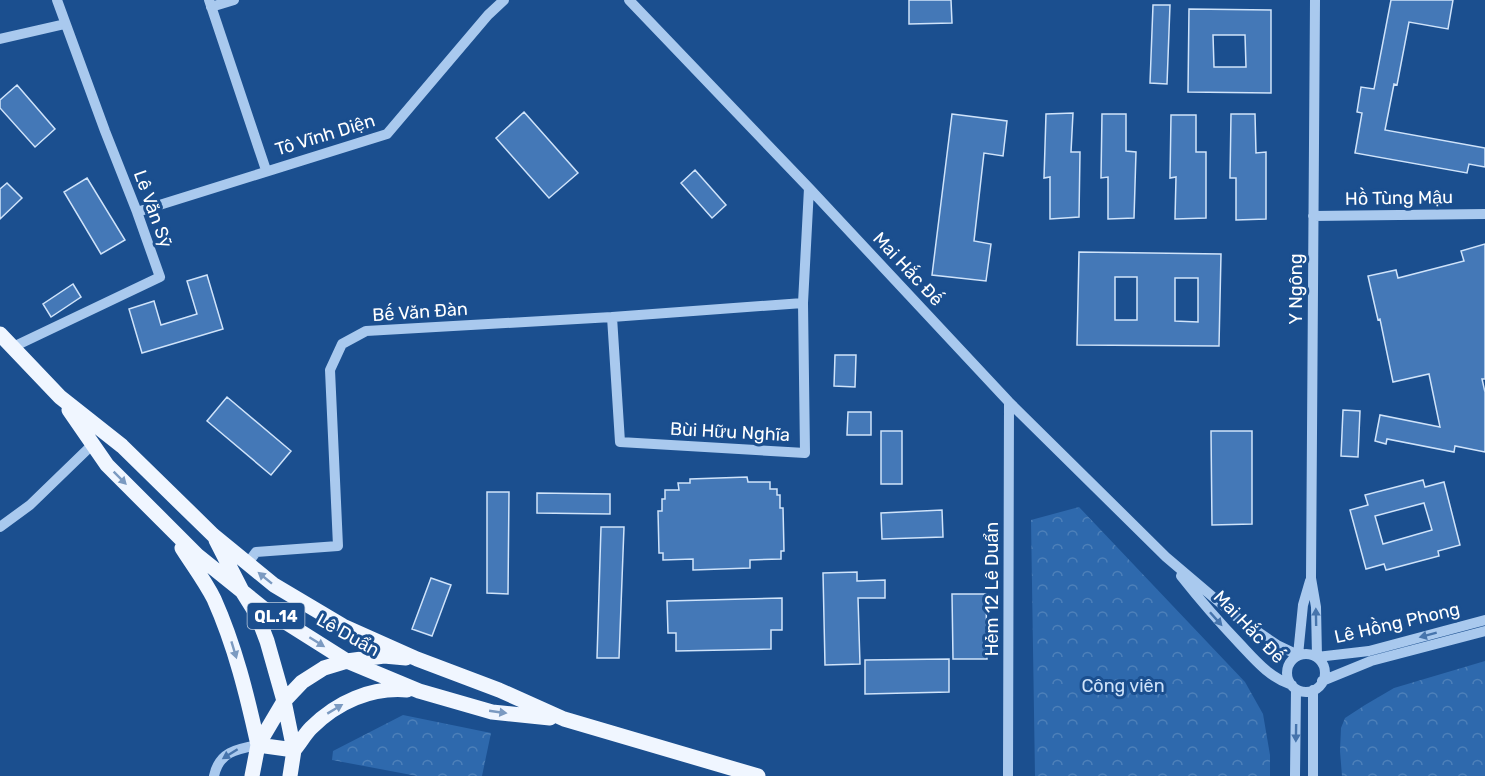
<svg xmlns="http://www.w3.org/2000/svg" width="1485" height="776" viewBox="0 0 1485 776" font-family="Rubik,sans-serif">
	<style>
		.park { fill: url(#park-crowns) }
		.building { fill: #4478b7; stroke: #cfe3fa; stroke-width: 1.5; fill-rule: evenodd }
		.lines { fill: none; stroke-linecap: round; stroke-linejoin: round }
		.minor { stroke: #a9c9ee; stroke-width: 10 }
		.major { stroke: #f0f6ff; stroke-width: 15 }
		.oneway { fill: #7b9ac1 }
		.oneway2 { fill: #4674ac }
		.labels { text-anchor: middle; dominant-baseline: central; stroke-width: 6; stroke-linejoin: round; paint-order: stroke }
		.shield { fill: #1b4f8f; stroke: #bbcadd; stroke-width: 1.5 }
		.shield-label { font-size: 16px; font-weight: bold; fill: #fff }
		.street-label { font-size: 18px; fill: #fff; stroke: #1b4f8f }
		.park-label { font-size: 18px; fill: #cfe3fa; stroke: #1b4f8f }
	</style>
	<defs>
		<pattern id="park-crowns" width="20" height="18" patternUnits="userSpaceOnUse" patternTransform="scale(1.5)"><rect width="20" height="18" fill="#2e69ad"/><path d="M2 6a3 3 0 1 1 6 0M12 15a3 3 0 1 1 6 0" fill="none" stroke="#4d80b9"/></pattern>
	</defs>
	<rect width="100%" height="100%" fill="#1b4f8f"/>
	<path class="park" d="M1079,507L1245,682L1263,714L1270,755V776H1035L1031,520Z
		M1485,661V776H1342L1340,751L1341,728L1345,718L1365,705L1394,688Z
		M403,715L491,733L482,776H417L332,760L333,751Z"/>
	<path class="building" d="M909,0H951L952,23L909,24Z
		M1391,0H1453L1448,29L1409,22L1397,85L1394,84L1385,130L1485,148V167L1469,164L1467,173L1355,153L1362,113L1357,112L1361,87L1374,89Z
		M1153,5H1170L1167,84L1150,83Z
		M1189,9L1271,10V93L1188,92ZM1213,35H1245L1246,67H1214Z
		M17,85L55,129L35,147L0,108V100Z
		M524,112L578,173L549,198L496,138Z
		M1073,113L1071,152H1080L1079,217L1050,219V177L1044,178L1046,114Z
		M952,114L1007,121L1003,156L984,153L974,241L991,244L986,281L932,275Z
		M1102,114H1126V151L1136,152L1134,218L1108,219V177L1101,178Z
		M1231,114H1255L1256,153L1266,152V219L1236,220V178H1230Z
		M1171,115H1196V152H1206V218L1175,219L1176,177L1170,178Z
		M695,170L726,205L712,218L681,183Z
		M87,178L125,240L101,254L64,192Z
		M7,183L22,198L0,219V189Z
		M1485,244V379H1482L1485,392V452L1455,446L1454,452L1387,439L1386,444L1375,441L1380,415L1440,427L1429,374L1393,382L1380,319L1378,320L1368,276L1396,270L1398,278L1464,261L1461,251Z
		M1079,252L1221,254L1219,346L1077,345ZM1115,277H1137V320H1115ZM1175,278H1198V322L1175,321Z
		M207,275L223,329L142,353L129,309L154,301L161,325L197,314L187,281Z
		M73,284L81,297L51,317L43,304Z
		M835,355H856L855,387L834,386Z
		M227,397L291,451L271,475L207,421Z
		M1343,410L1360,411L1358,457L1341,456Z
		M848,412H871V435H847Z
		M881,431H902V484H881Z
		M1211,431H1252V524L1212,525Z
		M747,477L748,482H770V489H777V495H780V508H783L784,551H781V559L750,560V568L693,570V559L663,560V553H659L658,511H662V499H665V490H679L678,483H690V479Z
		M1423,480L1425,487L1444,482L1460,545L1438,551L1439,556L1386,570L1384,564L1366,569L1350,510L1368,505L1365,495ZM1424,503L1432,530L1383,544L1375,516Z
		M487,492H509L508,594L487,593Z
		M537,493L610,494V514L537,513Z
		M942,510L943,537L882,539L881,513Z
		M601,527H624L619,658H597Z
		M857,572V581L885,580V598H858L860,664L825,665L823,573Z
		M431,578L451,585L432,636L412,629Z
		M952,594H986L987,659H953Z
		M782,598V630H771V649L676,651V633H668L667,601Z
		M949,659V692L865,694V660Z"/>
	<g class="lines">
		<path class="minor" d="M209,0L266,170
			M629,0L809,188L1009,402L1166,557L1239,619L1277,645L1298,655
			M1315,0L1311,578L1316,607L1317,657
			M211,7L234,0
			M0,39L65,24
			M137,212L387,134L488,15L504,0
			M1313,216L1485,214
			M612,317L620,442L805,453L803,303L809,188
			M13,347L160,277L137,212L105,131L57,0
			M0,527L30,505L93,444
			M248,563L256,552L338,546L330,370L342,344L366,331L612,317L803,303
			M1181,576C1200,600 1219,622 1240,644C1256,661 1269,677 1292,685
			M1287 673a19 19 0 1 1 38 0a19 19 0 1 1-38 0Z
			M1298,655L1303,605L1310,581
			M1317,657L1369,651L1485,620
			M1322,681L1371,661L1485,631
			M214,776C219,752 236,749 258,745
			M1008,776L1009,402
			M1295,776L1296,689
			M1313,776V690"/>
		<path class="major" d="M0,334L60,397L122,446L213,535L274,585L343,626L417,659L499,690L564,719L758,776
			M69,410L107,465L197,555L263,608L347,661L419,691L492,712L550,718
			M216,540L242,591L257,615L267,641L284,701L294,750L290,776
			M182,548C192,564 205,581 214,599C235,646 247,695 258,745
			M258,745L294,750
			M294,750C300,743 305,734 311,728C337,702 371,687 407,690
			M252,776L258,745L284,701L302,682L324,668L347,661L384,656L406,658"/>
	</g>
	<defs><path id="oneway-solid" d="M-6-.8H1V-3.2L6.5 0L1 3.2V.8H-6Z" transform="scale(1.5)"/></defs>
	<g class="oneway">
		<use href="#oneway-solid" transform="translate(120 478) rotate(45)"/>
		<use href="#oneway-solid" transform="translate(265 578) rotate(-141)"/>
		<use href="#oneway-solid" transform="translate(317 642) rotate(32)"/>
		<use href="#oneway-solid" transform="translate(234 650) rotate(73)"/>
		<use href="#oneway-solid" transform="translate(335 709) rotate(-31)"/>
		<use href="#oneway-solid" transform="translate(498 712) rotate(8)"/>
	</g>
	<g class="oneway2">
		<use href="#oneway-solid" transform="translate(1316 617) rotate(-91)"/>
		<use href="#oneway-solid" transform="translate(1216 619) rotate(48)"/>
		<use href="#oneway-solid" transform="translate(1428 635) rotate(165)"/>
		<use href="#oneway-solid" transform="translate(1296 733) rotate(91)"/>
		<use href="#oneway-solid" transform="translate(230 754) rotate(148)"/>
	</g>
	<g class="labels">
		<rect class="shield" x="247.5" y="603" width="57" height="26" rx="4.5"/>
		<g class="shield-label">
			<text x="276" y="616">QL.14</text>
		</g>
		<g class="street-label">
			<text transform="translate(325 135) rotate(-17)">Tô Vĩnh Diện</text>
			<text transform="translate(1399 198) rotate(-1)">Hồ Tùng Mậu</text>
			<text transform="translate(153 209) rotate(70)">Lê Văn Sỹ</text>
			<text transform="translate(908 269) rotate(47)">Mai Hắc Đế</text>
			<text transform="translate(1296 289) rotate(-90)">Y Ngông</text>
			<text transform="translate(420 312) rotate(-4)">Bế Văn Đàn</text>
			<text transform="translate(730 432) rotate(3)">Bùi Hữu Nghĩa</text>
			<text transform="translate(992 589) rotate(-90)">Hẻm 12 Lê Duẩn</text>
			<text transform="translate(1397 623) rotate(-13)">Lê Hồng Phong</text>
			<text transform="translate(1249 627) rotate(46)">Mai Hắc Đế</text>
			<text transform="translate(348 635) rotate(29)">Lê Duẩn</text>
		</g>
		<g class="park-label">
			<text x="1123" y="686">Công viên</text>
		</g>
	</g>
</svg>
